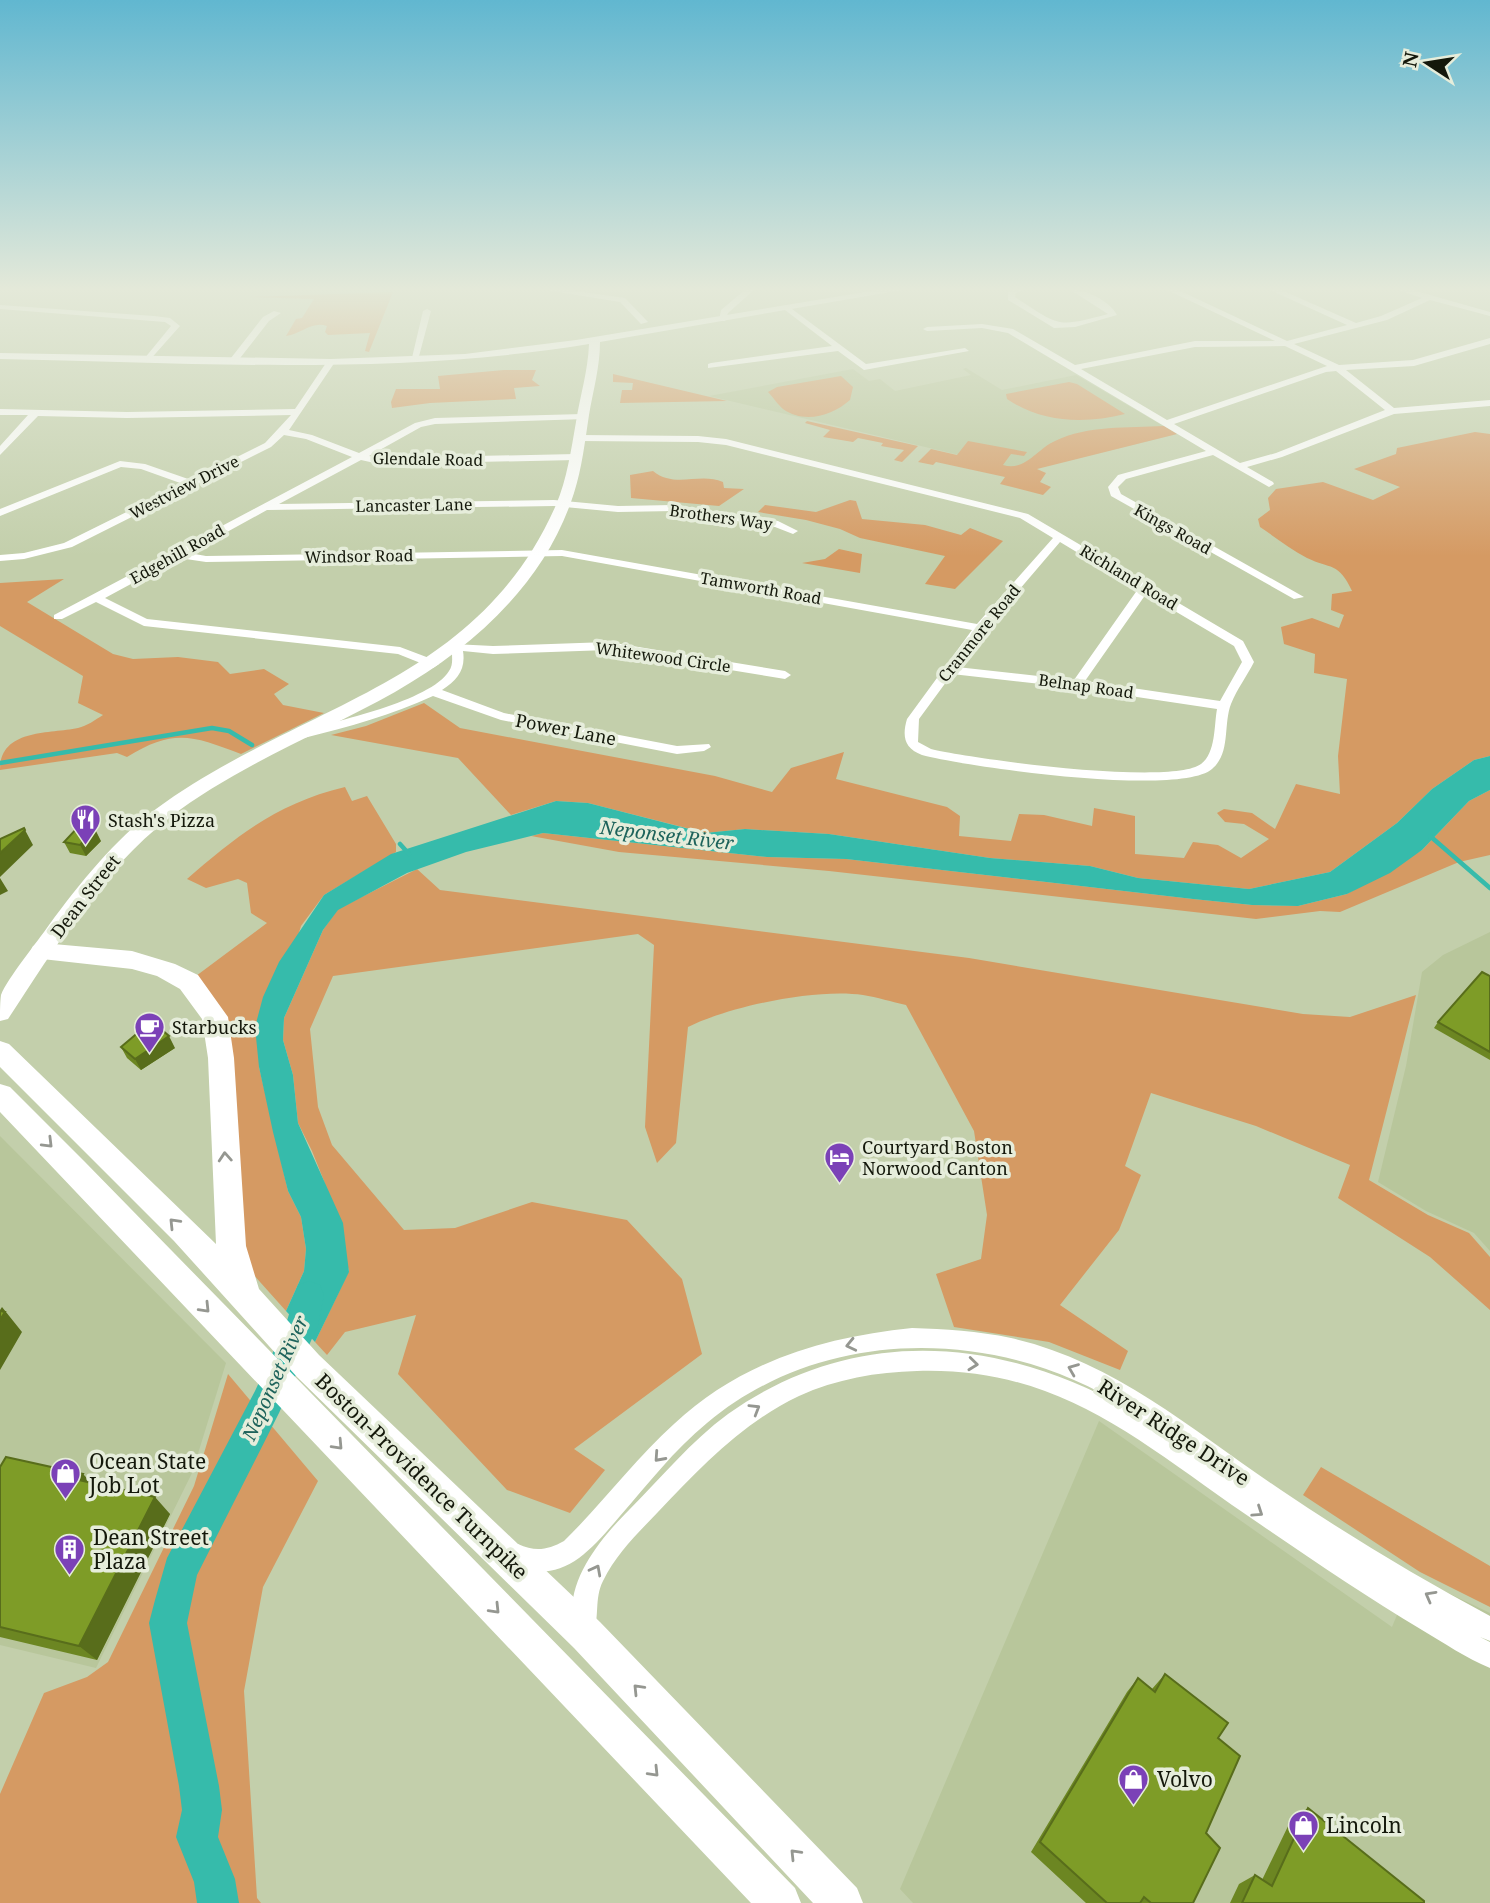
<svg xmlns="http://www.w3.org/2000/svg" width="1490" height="1903" viewBox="0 0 1490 1903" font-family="'Noto Serif',serif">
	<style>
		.built { fill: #b8c69b }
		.green { fill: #d59a63 }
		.water { fill: #36bbab }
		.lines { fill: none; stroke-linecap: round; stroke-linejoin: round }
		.stream { stroke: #36bbab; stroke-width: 4.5 }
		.river { fill: #36bbab; fill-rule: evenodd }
		.minor { fill: #fff; fill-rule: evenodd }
		.secondary { fill: #fff; fill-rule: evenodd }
		.primary { fill: #fff; fill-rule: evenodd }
		.wall { fill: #6c8622 }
		.shaded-wall { fill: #586d1b }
		.building { fill: #7e9c27; stroke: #586d1b; stroke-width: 2 }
		.oneway { stroke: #959791 }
		.labels { text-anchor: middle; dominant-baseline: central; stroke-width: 7; stroke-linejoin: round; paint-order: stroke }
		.far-street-label { font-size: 16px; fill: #14180b; stroke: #e6eddb }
		.street-label { font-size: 18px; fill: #14180b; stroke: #e6eddb }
		.poi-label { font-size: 18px; fill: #14180b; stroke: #e6eddb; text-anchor: start }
		.water-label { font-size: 19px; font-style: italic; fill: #1e635b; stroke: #e6eddb }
		.near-street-label { font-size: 21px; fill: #14180b; stroke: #e6eddb }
		.near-poi-label { font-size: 21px; fill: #14180b; stroke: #e6eddb; text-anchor: start }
	</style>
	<rect width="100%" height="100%" fill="#c3cfab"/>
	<path class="built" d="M966,368L1002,390L1076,375L1177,434L1018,473L1010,467L709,396L853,369L869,381L880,379L895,391L971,375L963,369Z
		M1490,932V1251L1474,1233L1426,1211L1378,1182L1406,1066L1422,972L1443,955Z
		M0,1136L226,1363L192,1473L96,1668L0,1645Z
		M1099,1421L1392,1627L1413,1576L1490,1613V1903H913L900,1889Z"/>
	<path class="green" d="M393,292L369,352L365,351L370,333L328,335L325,332L327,326C311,321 302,334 286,336L296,319L302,318L314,299L247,297Z
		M504,370H536L532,380L540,386L514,388L516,399L430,403L392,408L391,402L396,389H440L438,376Z
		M613,374L727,401L620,403L622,390H632L633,383L613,382Z
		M841,376L853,387L850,400C832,416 804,424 783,409C778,405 773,397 768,392L777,387Z
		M1069,382L1077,384L1125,414C1085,424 1042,423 1007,399L1006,394Z
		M807,421L918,446L902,462L894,460L904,450L881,446L883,443L858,438L853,442L823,437L830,430L805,423Z
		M1164,426L1177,434L1037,469L1046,473L1040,482L1051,487L1043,495L1000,484L1005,477L936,462L933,465L918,462L931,449L957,455L968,441L1027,452L1024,456L1011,454L1003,465C1025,472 1038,448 1055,441C1088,425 1128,428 1164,426Z
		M1475,432L1490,434V756L1474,760L1432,789L1397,823L1330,872L1249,889L1138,878L1090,866L990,858L829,834L745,829L706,833L588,803L556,801L511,815L458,758L331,735L366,726L424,703L460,728L715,776L772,792L791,768L844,752L836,779L947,807L960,816L959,836L1011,841L1019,814L1044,815L1092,826L1094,808L1135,816V854L1184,858L1193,842L1218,845L1241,858L1269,839L1244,824L1225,822L1217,813L1224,809L1252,813L1275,829L1296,784L1340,794L1338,756L1347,679L1314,673L1315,654L1284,644L1281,627L1312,618L1339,628L1344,615L1331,610L1332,594L1352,591C1339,562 1330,569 1307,558C1290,549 1275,537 1260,527L1258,519L1270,510L1268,498L1276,489L1323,482L1373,500L1400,487L1354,469L1396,454L1397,448Z
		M653,471C675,489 699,472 723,482L724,488L744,489L719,506L631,498L630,475Z
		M850,500L856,501L862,519L925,525L961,535L970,528L1003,541L955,589L925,584L945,556L860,538L840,529L806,520L758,512L765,505L816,512Z
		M839,549L862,554L860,573L802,563L825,559Z
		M64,579L27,602L113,654L133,659L178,657L218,662L230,674L264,669L289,684L274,694L283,705L324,713L241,754C193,736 174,728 127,757L117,753L0,770C0,729 48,734 78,728C87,726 95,720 103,715L78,703L83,676L0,626V583Z
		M345,787L352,801L367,796L396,844V852L324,895L301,926L259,1067L288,1191L301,1217L306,1249L304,1271L286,1311L252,1273L240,1226L196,976L267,923L251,913L247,883L238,879L206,888L187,879C238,835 278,803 345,787Z
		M1490,790V855L1459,862L1340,912L1320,911L1256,919L829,871L619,852L531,836L543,833L767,857L846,859L1193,899L1252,905L1298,906L1347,894L1422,850L1469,801Z
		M417,869L440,890L969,958L1303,1014L1350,1017L1416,995L1369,1180L1428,1215L1469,1233L1490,1257V1310L1430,1257L1338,1198L1350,1165L1256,1126L1151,1093L1125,1166L1141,1175L1119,1230L1060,1305L1128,1351L1120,1370L1049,1342L954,1327L936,1274L981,1259L987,1215L974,1131L906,1005C892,1002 877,997 863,995C817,988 730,1006 688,1027L676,1143L657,1163L645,1127L654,945L638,934L333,976L310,1029L318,1107L332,1145L404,1230L455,1228L532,1202L627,1220L682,1279L702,1354L574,1449L605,1470L570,1513L507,1490L398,1374L416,1315L345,1332L327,1355L315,1342L349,1271L324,1181L312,1151L298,1123L293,1075L283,1040L284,1018L323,930L338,909Z
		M228,1374L318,1481L263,1587L244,1691L257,1898L261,1903H0V1794L44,1693L87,1677L108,1662L194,1486Z
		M1321,1467L1490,1566V1607L1420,1572L1303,1495Z"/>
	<path class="water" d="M1490,756V790L1469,801L1422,850L1390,873L1347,894L1298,906L1252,905L1193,899L846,859L767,857L543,833L466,852L407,873L338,910L323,930L284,1018L283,1040L293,1075L298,1123L343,1223L349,1272L315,1342L286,1311L304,1271L306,1249L301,1217L288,1191L273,1132L259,1067L255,1027L263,997L279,962L324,895L391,854L556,801L588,803L705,833L745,829L829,834L990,858L1090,866L1138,878L1249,889L1330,872L1397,823L1432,789L1474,760Z"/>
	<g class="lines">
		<path class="stream" d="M0,763L212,728L229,731L252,745
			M1430,836L1490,888
			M400,844L409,854"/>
		<path class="river" d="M309,1281L320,1285L324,1295L318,1325L279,1413L197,1575L187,1623L219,1786L222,1810L218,1837L235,1879L239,1903H197L194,1882L176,1837L182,1810L179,1786L149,1623L155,1600L167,1558L255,1391L286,1324L298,1285Z"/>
		<path class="minor" d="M540,289H562L625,298L648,322L641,324L620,302Z
			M746,289H755L728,313L725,321H719L721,310Z
			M1013,289H1027L1016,293L1015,297C1060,326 1056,328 1108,314L1069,289C1085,289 1110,301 1117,315L1075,327L1054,328L1008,300V292Z
			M1165,289H1176L1287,341L1347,325L1268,289H1279L1356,323L1381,316L1422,298L1395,289H1409L1490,312V316L1430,300L1387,320L1294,344L1339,365L1413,360L1490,338V344L1414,366L1346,370L1394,408L1490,400V406L1394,414L1282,457L1247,467L1273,482L1274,484L1269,487L1213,455L1126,479L1118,487L1121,494L1304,597L1294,599L1111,496L1108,487L1118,475L1206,451L1008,333L982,328L927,331L923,329L927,327L982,324L1013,329L1075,365L1195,341H1275ZM1285,346L1327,366L1167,420L1081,369L1195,347ZM1336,371L1385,410L1276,453L1240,463L1174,424L1326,372Z
			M0,305L154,316L170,318L180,326L148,362L144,359L171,326L165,322L0,309Z
			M788,306L866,364L965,348L969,351L864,370L838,351L708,368V364L711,363L832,346L785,310Z
			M427,309L431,311L418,360L411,362L423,311Z
			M274,311L281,313L269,321L237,362H231V358L263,317Z
			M331,359L335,362L289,430L312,435L359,453L415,423L435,418L583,414L588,417L586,419L435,424L421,427L369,456L379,458L576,454L581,457L576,460L379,464L361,460L279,504L554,500L618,506L674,505L778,521L798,531L793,534L775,527L674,511L618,512L554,506L267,510L189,553L206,556L562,550L977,624L1053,538L1020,518L726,445L698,442L580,441L575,438L580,435L698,436L726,439L1028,514L1243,641L1254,662C1247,676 1237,689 1231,704C1223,725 1231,753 1212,769C1180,797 967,767 922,755C904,748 902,736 907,719L972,630L562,556L206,562L179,558L105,598L147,619L400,647L437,661L439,664L433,668L398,654L144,626L96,602L62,619H54V615L352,457L306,439L284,435L271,447L72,547L24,559L0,561V555L24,553L64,543L183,484L141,469L121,467L0,516V509L120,461L145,464L191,480L265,443L291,415L127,418L38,416L0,455V446L28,415H0V409L127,412L295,409L328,360ZM1060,542L1138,589L1074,680L957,667L984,631ZM1146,594L1234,646L1242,662L1220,701L1085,681ZM952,674L1077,688L1217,709C1214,725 1216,753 1201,764C1172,786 972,759 931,749L918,742L919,719Z
			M608,642L785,671L791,675L785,679L608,650L493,654L463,651C466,670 457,680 442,690L504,713L677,746L709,744L711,747L704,751L677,754L501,720L433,696C392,715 348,727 304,738L297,734L299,731C334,722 431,701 449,671C455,662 450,653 453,644L493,646Z
			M912,1328C945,1329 978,1331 1011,1338C1115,1361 1196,1433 1281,1490C1349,1536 1419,1578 1490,1616V1641L1480,1637L1490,1642V1668C1466,1658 1444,1643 1422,1630C1357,1591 1295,1548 1232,1505C1128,1432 1052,1367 917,1371C877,1372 836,1379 799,1396C742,1423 701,1467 658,1512C638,1533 616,1554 603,1581C594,1599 600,1617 593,1634L585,1638L577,1634C558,1589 599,1540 629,1510C661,1478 691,1441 728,1414C854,1325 998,1336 1128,1409C1002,1327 825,1324 707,1423C674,1450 648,1484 620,1516C608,1530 594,1547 579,1558C557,1574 534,1576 510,1564L506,1556L510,1548L518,1544C535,1552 548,1550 564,1541C602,1504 634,1460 674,1424C740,1362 823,1337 912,1328Z"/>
		<path class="secondary" d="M883,289H908L600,342C600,367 593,391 589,415C585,441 582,468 574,493C546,582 474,647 395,692C320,734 238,765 169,818C101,871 55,948 8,1019L0,1021C0,1014 0,1002 1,995C7,979 38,941 49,925C80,883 114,840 156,809C300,703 476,687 556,505C567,479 571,450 576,422C580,396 588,371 589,344C395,376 196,363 0,359V353L331,359L465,354L576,340Z"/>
		<path class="primary" d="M42,943L132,951L175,964L198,975L228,1017L234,1058L246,1246L259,1289L319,1355L600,1622L857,1888L863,1903H813L574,1648L297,1377L174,1241L0,1067V1041L9,1044L216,1244L208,1058L202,1019L180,989L157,976L132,969L33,958L30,952L33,946Z
			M0,1084L10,1087L85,1162L795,1888L801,1903H751L0,1112Z"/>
	</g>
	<path class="wall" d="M101,841L86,856L70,853L64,842Z
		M1490,976V1060L1434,1028L1438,1022Z
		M121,1047L175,1048L141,1070L127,1058Z
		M0,1467L92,1483L170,1514L97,1660L0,1637Z
		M1165,1674L1218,1738L1206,1833L1193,1903H1086L1031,1852L1127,1692L1138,1678L1152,1689Z
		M1308,1808L1424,1903H1230L1239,1884L1255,1875L1262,1880L1291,1820Z"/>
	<path class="shaded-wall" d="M95,829L101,841L86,856L80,845Z
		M25,830L33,845L0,877V853Z
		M0,878L8,891L0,895Z
		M169,1036L175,1048L141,1070L135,1059Z
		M2,1307L22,1332L0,1370V1310Z
		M83,1474L100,1492L79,1480Z
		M155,1497L170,1514L97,1660L79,1646Z"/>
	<path class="building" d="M79,826L95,829L80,845L64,842Z
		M24,828L25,830L0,853V839Z
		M1482,972L1490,976V1052L1438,1022Z
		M155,1024L169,1036L135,1059L121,1047L141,1030L143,1032Z
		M0,1311L5,1312L0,1320Z
		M6,1457L83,1474L79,1480L155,1497L79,1646L0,1627V1467Z
		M1165,1674L1228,1723L1218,1738L1240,1756L1206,1833L1220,1848L1193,1903H1151L1144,1897L1140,1903H1107L1040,1842L1138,1678L1155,1692Z
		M1308,1808L1424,1901V1903H1242L1255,1875L1272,1886Z"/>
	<defs><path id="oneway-chevron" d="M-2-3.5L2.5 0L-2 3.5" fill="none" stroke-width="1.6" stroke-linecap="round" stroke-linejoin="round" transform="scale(1.75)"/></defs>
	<g class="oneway">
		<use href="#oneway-chevron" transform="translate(48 1143) rotate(45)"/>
		<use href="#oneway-chevron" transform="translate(225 1157) rotate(-94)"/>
		<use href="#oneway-chevron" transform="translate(174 1223) rotate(-134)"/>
		<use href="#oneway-chevron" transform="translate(205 1308) rotate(46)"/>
		<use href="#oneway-chevron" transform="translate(851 1345) rotate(167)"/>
		<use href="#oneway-chevron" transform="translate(973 1364) rotate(6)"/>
		<use href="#oneway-chevron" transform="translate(1073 1369) rotate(-158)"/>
		<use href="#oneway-chevron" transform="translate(755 1409) rotate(-31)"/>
		<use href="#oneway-chevron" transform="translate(338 1445) rotate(47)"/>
		<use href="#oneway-chevron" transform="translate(659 1457) rotate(132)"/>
		<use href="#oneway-chevron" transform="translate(1258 1512) rotate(34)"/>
		<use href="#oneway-chevron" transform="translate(596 1570) rotate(-62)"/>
		<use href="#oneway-chevron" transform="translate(1430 1596) rotate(-151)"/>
		<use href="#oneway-chevron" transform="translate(495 1609) rotate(46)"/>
		<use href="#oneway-chevron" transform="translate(638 1689) rotate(-134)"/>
		<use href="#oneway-chevron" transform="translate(654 1772) rotate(46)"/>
		<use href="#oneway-chevron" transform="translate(795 1854) rotate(-134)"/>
	</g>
	<linearGradient id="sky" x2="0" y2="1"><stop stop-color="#61b7d0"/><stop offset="0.52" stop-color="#e4e9d9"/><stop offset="1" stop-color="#e4e9d9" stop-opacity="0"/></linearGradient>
	<rect width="1490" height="556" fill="url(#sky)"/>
	<defs>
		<symbol id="restaurant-pin" viewBox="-11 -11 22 30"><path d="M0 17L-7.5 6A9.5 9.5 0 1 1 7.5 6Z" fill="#7b41b7" stroke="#e6eddb"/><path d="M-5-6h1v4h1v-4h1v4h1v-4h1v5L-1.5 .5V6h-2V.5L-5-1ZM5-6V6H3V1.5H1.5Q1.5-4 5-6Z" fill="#fff"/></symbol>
		<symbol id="cafe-pin" viewBox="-11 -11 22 30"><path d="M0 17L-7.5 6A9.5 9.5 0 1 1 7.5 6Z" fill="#7b41b7" stroke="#e6eddb"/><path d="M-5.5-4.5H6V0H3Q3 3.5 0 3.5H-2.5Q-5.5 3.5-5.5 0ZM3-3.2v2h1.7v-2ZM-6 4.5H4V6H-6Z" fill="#fff"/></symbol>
		<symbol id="hotel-pin" viewBox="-11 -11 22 30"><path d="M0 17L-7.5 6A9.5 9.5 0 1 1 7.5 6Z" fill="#7b41b7" stroke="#e6eddb"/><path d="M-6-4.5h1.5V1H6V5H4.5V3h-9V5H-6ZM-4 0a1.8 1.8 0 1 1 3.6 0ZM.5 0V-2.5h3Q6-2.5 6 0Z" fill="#fff"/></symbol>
		<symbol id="shop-pin" viewBox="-11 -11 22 30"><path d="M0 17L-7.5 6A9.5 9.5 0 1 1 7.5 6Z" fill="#7b41b7" stroke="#e6eddb"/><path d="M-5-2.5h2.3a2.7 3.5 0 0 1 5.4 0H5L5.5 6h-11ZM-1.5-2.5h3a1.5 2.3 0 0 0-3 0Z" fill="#fff"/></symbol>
		<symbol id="building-pin" viewBox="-11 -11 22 30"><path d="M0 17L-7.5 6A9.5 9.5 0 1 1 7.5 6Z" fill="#7b41b7" stroke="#e6eddb"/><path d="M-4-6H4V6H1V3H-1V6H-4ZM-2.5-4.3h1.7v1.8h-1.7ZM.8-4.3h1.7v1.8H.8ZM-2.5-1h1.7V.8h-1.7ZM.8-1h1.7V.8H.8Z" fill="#fff"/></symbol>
	</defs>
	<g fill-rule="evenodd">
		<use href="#restaurant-pin" x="68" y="802" width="35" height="47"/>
		<use href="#cafe-pin" x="132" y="1010" width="35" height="47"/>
		<use href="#hotel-pin" x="822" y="1140" width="35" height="47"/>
		<use href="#shop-pin" x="48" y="1456" width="35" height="47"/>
		<use href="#building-pin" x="52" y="1532" width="35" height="47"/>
		<use href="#shop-pin" x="1116" y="1762" width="35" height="47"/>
		<use href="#shop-pin" x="1286" y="1808" width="35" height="47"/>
	</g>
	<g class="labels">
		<g class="far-street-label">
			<text transform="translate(428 459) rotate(1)">Glendale Road</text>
			<text transform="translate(184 487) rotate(-27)">Westview Drive</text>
			<text transform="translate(414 505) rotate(-1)">Lancaster Lane</text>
			<text transform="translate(721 517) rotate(8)">Brothers Way</text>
			<text transform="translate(1173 529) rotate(29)">Kings Road</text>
			<text transform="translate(177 554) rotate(-29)">Edgehill Road</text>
			<text transform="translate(359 556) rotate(-1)">Windsor Road</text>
			<text transform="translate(1129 577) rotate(31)">Richland Road</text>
			<text transform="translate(761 588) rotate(10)">Tamworth Road</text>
			<text transform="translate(979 633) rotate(-51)">Cranmore Road</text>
			<text transform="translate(663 657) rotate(8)">Whitewood Circle</text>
			<text transform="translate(1086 686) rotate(8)">Belnap Road</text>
		</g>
		<g class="street-label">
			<text transform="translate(566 729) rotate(11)">Power Lane</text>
			<text transform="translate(85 896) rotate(-52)">Dean Street</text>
		</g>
		<g class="poi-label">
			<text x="108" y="820">Stash's Pizza</text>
			<text x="172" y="1027">Starbucks</text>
			<text x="862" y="1147">Courtyard Boston<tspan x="862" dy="21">Norwood Canton</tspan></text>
		</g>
		<g class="water-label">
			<text transform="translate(667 835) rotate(7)">Neponset River</text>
			<text transform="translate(275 1378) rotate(-66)">Neponset River</text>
		</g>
		<g class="near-street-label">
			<text transform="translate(1174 1432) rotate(33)">River Ridge Drive</text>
			<text transform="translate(422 1476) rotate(44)">Boston-Providence Turnpike</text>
		</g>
		<g class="near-poi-label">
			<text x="89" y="1461">Ocean State<tspan x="89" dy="24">Job Lot</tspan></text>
			<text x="93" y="1537">Dean Street<tspan x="93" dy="24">Plaza</tspan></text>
			<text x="1157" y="1779">Volvo</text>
			<text x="1326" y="1825">Lincoln</text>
		</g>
	</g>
	<g transform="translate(1427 63) rotate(282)" stroke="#e6eddb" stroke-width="5" paint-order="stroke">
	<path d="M0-5L12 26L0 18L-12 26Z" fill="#14180b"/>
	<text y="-10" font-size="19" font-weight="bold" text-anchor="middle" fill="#14180b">N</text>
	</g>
</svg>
